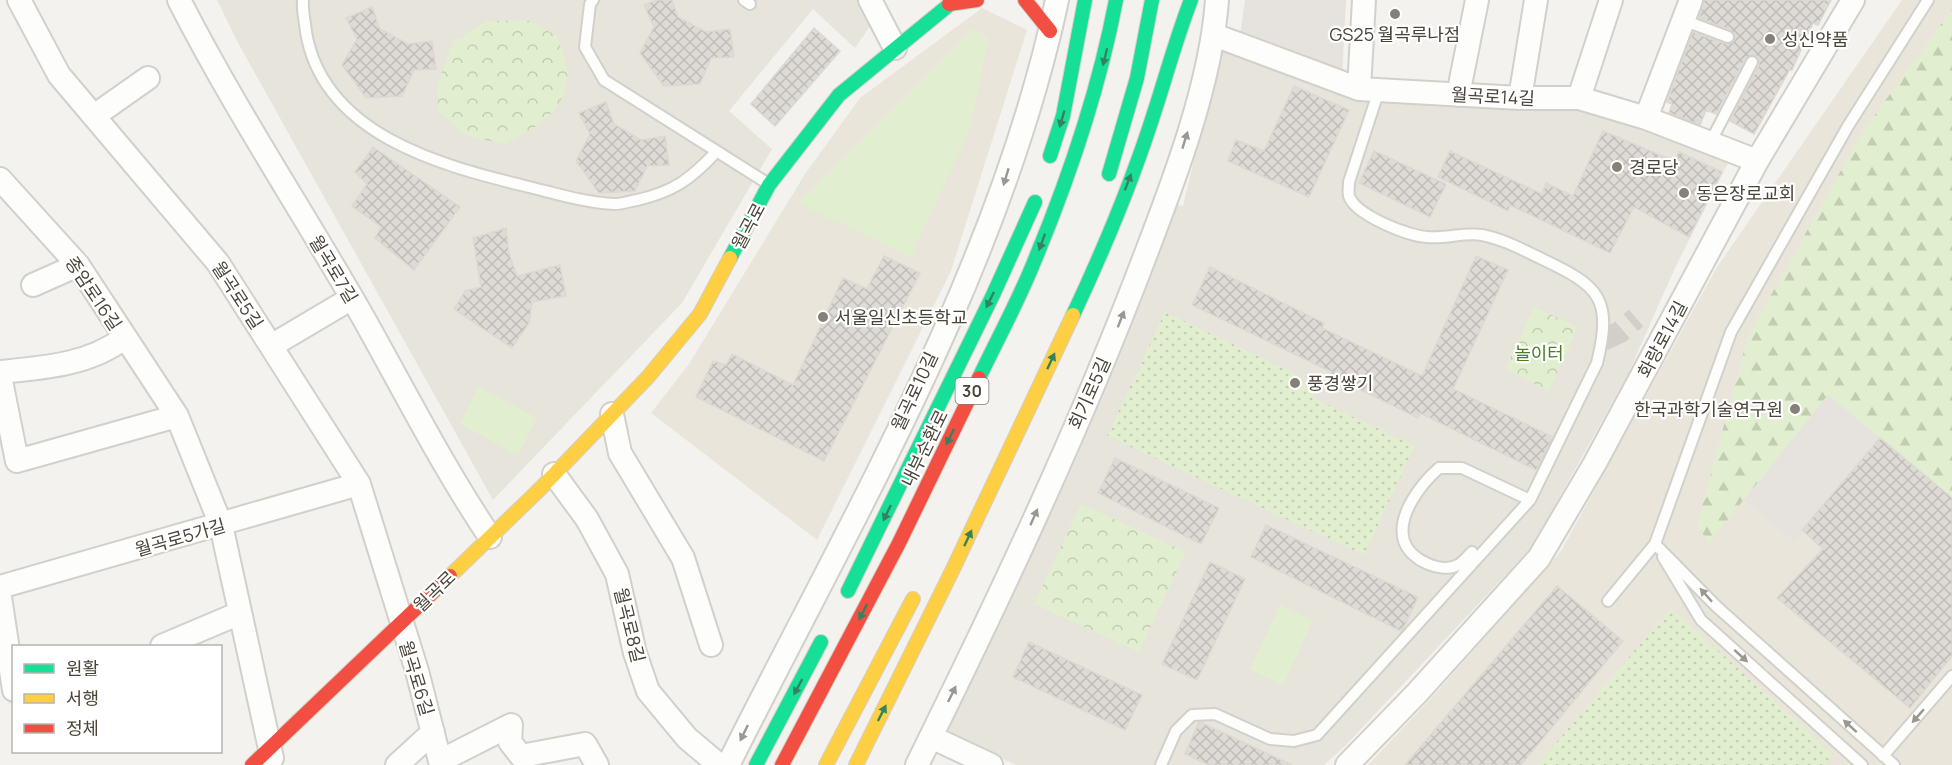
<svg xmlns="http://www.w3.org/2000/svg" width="1952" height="765" viewBox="0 0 1952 765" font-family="Manrope,'Noto Sans KR',sans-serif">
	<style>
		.residential { fill: #e7e4dc }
		.education { fill: #eae5da }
		.grass { fill: url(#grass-dots) }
		.forest { fill: url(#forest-firs) }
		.park { fill: url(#park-crowns) }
		.pitch { fill: #e1eecf }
		.parking { fill: #e6e3df }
		.pier { fill: #f4f2ee }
		.building { fill: url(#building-cross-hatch); stroke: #dcd9d4; stroke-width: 1.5 }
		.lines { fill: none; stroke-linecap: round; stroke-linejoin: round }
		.street-tunnel { stroke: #d2cfca; stroke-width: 22; stroke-dasharray: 22 11; stroke-linecap: butt }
		.lane-casing { stroke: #d2d0cb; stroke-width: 14 }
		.street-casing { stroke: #d2d0cb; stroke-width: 26 }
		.fast-casing { stroke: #d3cfc5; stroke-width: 16 }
		.slow-casing { stroke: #d3cfc5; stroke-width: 16 }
		.jam-casing { stroke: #d3cfc5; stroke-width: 16 }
		.lane { stroke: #fdfdfc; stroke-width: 10 }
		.street { stroke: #fdfdfc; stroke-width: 22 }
		.fast { stroke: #16e098; stroke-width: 14 }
		.slow { stroke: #ffcf43; stroke-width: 14 }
		.jam { stroke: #f24e42; stroke-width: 14 }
		.oneway { fill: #36825f }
		.oneway2 { fill: #9b9791 }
		.poi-dot { fill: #868178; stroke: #fff; stroke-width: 2 }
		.labels { text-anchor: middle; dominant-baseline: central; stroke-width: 4.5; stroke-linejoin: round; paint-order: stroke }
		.shield { fill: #fff; stroke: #817c74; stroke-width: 1.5 }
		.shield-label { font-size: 16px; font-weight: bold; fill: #4b4439 }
		.poi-label { font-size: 18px; fill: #4b4439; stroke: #fff; text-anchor: start }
		.street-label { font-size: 18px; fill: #4b4439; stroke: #fff }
		.park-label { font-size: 18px; fill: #4a7f2a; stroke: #fff }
	</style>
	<defs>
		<pattern id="grass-dots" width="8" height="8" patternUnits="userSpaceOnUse" patternTransform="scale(1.5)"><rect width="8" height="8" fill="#e1eecf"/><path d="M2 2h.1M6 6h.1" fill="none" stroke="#c3cdb2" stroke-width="1.8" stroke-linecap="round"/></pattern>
		<pattern id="forest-firs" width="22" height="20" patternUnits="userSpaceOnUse" patternTransform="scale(1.5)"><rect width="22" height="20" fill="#e1eecf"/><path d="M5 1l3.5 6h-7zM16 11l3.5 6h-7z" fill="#c3cdb2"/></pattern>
		<pattern id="park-crowns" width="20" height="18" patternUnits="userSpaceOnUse" patternTransform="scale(1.5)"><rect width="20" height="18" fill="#e1eecf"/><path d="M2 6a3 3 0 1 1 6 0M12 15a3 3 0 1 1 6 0" fill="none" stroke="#c3cdb2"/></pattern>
		<pattern id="building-cross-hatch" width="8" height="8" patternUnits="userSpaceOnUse" patternTransform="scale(1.5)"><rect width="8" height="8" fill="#dedbd6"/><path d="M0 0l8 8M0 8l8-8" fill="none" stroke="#c0bdb8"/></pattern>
	</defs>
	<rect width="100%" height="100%" fill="#f4f2ee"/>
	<path class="residential" d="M217,0H870L877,16L855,48L813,9L729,111L772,149L682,303L493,500L237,41Z
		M1221,47L1348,96L1577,106L1644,126L1729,161L1675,268L1628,374L1532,547L1345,746L1324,765H1016L944,732L1172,204L1183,206Z"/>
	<path class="education" d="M1902,0H1952V765H1368L1434,695L1561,551L1717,267Z
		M982,8L1027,30L951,271L817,540L651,413L689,364L805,174L860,98Z"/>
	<path class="grass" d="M1165,312L1298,375L1315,399L1415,446L1364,555L1107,436Z
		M1671,608L1834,755L1825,765H1537Z"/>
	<path class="forest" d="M1952,9V498L1828,395L1709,543L1697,525L1748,336L1863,131Z"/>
	<path class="park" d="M527,20L557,36C560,46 566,58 567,68C571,109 537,127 506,144L469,137L438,111V83L453,41L488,21Z
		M1534,307L1578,327L1549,391L1505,369Z
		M1081,504L1186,552L1139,652L1034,604Z"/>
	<path class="pitch" d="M973,29L989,38L970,129L911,257L798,203Z
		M478,387L537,418L518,455L460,424Z
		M1280,605L1313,621L1283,685L1250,669Z"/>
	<path class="parking" d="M1245,0H1346L1342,78L1240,36Z
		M1828,395L1880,438L1795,542L1744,500Z"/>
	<path class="pier" d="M1129,0H1146L1100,168L1058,290L892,633L820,765H798L876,623L1045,284L1084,165Z"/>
	<path class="building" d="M657,0H672L678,17L706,32L730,29L734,57L711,58L700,84L664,86L640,53L654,27L644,5Z
		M1704,0H1831L1818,25L1813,23L1792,70L1790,69L1754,134L1730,121L1759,65V58L1755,55L1745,59L1716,114L1706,110L1700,125L1669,113L1672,104L1667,102L1693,32L1726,44L1732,43L1735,39L1731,30L1699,18Z
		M372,7L380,29L408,44L432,41L436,69L414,70L402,96L366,98L342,65L357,39L346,18Z
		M814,28L840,51L775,126L751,104Z
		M1294,86L1349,110L1309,197L1228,161L1236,140L1264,151Z
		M606,102L614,124L641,140L665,136L669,165L647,166L635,191L599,193L576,161L590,134L579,113Z
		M1603,131L1674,161L1679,152L1722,172L1689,237L1634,207L1610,253L1510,205L1508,211L1438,177L1450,151L1542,194L1546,183L1573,196Z
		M373,147L460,207L414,270L375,238L381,227L352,206L367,184L355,172Z
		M1374,151L1446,184L1430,217L1359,183Z
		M506,228L509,253L517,276L560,265L566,296L532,302L529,323L512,348L454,309L465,291L481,287L473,238Z
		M884,256L920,273L824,461L696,397L713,361L726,365L732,354L793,385L843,278L867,289Z
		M1476,256L1508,270L1453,389L1553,437L1536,470L1420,413L1418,418L1330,375L1332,372L1192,305L1210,267L1324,323L1322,328L1422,376Z
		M1880,438L1952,498V656L1910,708L1777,598L1823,549L1802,530Z
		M1115,458L1219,508L1201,544L1098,493Z
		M1266,525L1418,597L1403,629L1401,631L1251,557Z
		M1210,562L1245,579L1197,680L1162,664Z
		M1557,586L1623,641L1521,765H1405Z
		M1029,642L1142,695L1125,730L1013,677Z
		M1199,722H1200L1292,765H1209L1185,754Z"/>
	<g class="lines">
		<path class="street-tunnel" d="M1603,340L1620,332L1636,318"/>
		<defs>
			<path id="lane" d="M303,0C302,11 305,21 306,32C323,134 439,165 525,186C554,193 585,203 615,204C622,204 630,201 637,200C673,192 691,179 716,152
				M593,0L590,4L585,47L604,80L767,183
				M744,0L750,4
				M1683,20L1728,37
				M1710,143L1752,62
				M1655,544L1716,606L1894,765
				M1472,552C1468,556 1463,562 1458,565C1441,574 1410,560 1404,541C1396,515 1422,483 1439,468H1462L1530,500
				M1663,557L1701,620L1862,765
				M1608,601L1655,544L1731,332L1848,126L1928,0
				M1883,756L1952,676
				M1161,765L1176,731L1192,715L1215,714L1270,739L1294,741L1317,735L1530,500L1597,363C1613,298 1599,286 1542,259C1523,250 1503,239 1482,235C1464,232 1446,239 1427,237C1408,236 1355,215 1349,196C1348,192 1349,186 1349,182L1379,90"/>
			<path id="street" d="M19,0L59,75L218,263L359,484L417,671L441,765
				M179,0C233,106 299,206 359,310C402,386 441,464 490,537
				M870,0L895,48
				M1214,35L1359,89L1520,98H1579L1646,118L1757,161
				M1359,89L1364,0
				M1458,95L1477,0
				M1520,98L1536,0
				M1579,98L1611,0
				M94,116L148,78
				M1646,118L1691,0
				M0,179L78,265L177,416L221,525L272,758
				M33,285L78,265
				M271,346L352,298
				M0,372C42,368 89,365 124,338
				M0,376L17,461L177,416
				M612,414L620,453L683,558L711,645
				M554,474L587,519L617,574L635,653L648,691L687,738L719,765
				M0,587L359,484
				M0,597L14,690
				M162,646L240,613
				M931,737L991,765
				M440,761L511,725L510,742L521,756L585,744L597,765
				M397,765L433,732
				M728,765C851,519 999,271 1057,0
				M917,765C999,599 1079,430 1145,256C1175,178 1211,83 1217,0
				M1347,765L1417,693L1539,558L1595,463L1757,161L1853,0"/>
			<path id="fast" d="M1050,156L1063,116L1085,0
				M1109,174L1137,78L1152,0
				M730,258L769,185L839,95L955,0
				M1073,315C1104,249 1133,180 1155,110C1167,73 1177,36 1191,0
				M979,378C997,340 1018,302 1034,262C1069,178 1099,90 1116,0
				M848,591L993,295L1035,202
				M756,765L821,642"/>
			<path id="slow" d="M450,576L540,489L648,377L700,314L730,258
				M826,765L913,599
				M856,765L953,569L1073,315"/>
			<path id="jam" d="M1025,0L1050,31
				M949,4L977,0
				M252,765L450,576
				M782,765L899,543L979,378"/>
		</defs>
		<use href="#lane" class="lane-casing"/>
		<use href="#street" class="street-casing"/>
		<use href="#fast" class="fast-casing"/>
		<use href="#slow" class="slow-casing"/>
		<use href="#jam" class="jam-casing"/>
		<use href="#lane" class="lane"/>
		<use href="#street" class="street"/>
		<use href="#fast" class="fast"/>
		<use href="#slow" class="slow"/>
		<use href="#jam" class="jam"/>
	</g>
	<defs><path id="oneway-solid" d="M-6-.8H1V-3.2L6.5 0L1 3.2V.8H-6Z" transform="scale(1.5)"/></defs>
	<g class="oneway">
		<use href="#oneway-solid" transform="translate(1105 57) rotate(104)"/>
		<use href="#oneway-solid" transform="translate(1062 119) rotate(106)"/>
		<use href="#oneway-solid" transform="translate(1128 182) rotate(-69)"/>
		<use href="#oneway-solid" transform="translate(1042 242) rotate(110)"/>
		<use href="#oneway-solid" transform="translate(990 300) rotate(116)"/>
		<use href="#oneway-solid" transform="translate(1051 361) rotate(-65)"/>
		<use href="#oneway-solid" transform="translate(950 437) rotate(116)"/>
		<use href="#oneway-solid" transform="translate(887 513) rotate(116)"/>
		<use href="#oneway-solid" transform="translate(968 538) rotate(-65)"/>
		<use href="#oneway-solid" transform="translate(863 612) rotate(117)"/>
		<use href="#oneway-solid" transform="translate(798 687) rotate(118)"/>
		<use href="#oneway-solid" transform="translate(882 713) rotate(-63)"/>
	</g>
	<g class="oneway2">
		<use href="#oneway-solid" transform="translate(1185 140) rotate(-73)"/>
		<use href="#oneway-solid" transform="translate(1006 177) rotate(107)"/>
		<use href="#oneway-solid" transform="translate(1121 319) rotate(-69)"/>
		<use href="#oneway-solid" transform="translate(1034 517) rotate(-66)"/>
		<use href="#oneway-solid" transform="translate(1706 595) rotate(-132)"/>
		<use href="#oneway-solid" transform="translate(1741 656) rotate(42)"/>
		<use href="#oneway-solid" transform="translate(952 694) rotate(-64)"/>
		<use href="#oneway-solid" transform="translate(1918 716) rotate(131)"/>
		<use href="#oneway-solid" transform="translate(1850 726) rotate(-138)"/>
		<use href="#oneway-solid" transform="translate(744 733) rotate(116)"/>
	</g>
	<g class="poi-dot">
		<circle cx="1395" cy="14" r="6"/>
		<circle cx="1770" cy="39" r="6"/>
		<circle cx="1617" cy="167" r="6"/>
		<circle cx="1684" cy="193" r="6"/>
		<circle cx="823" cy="317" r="6"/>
		<circle cx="1295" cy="383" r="6"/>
		<circle cx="1795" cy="409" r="6"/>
	</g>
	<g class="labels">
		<rect class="shield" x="955.5" y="378" width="33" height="26" rx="4.5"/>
		<g class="shield-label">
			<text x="972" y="391">30</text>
		</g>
		<g class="poi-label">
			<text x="1395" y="34" text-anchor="middle">GS25 월곡루나점</text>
			<text x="1782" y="39">성신약품</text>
			<text x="1629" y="167">경로당</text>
			<text x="1696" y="193">동은장로교회</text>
			<text x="835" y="317">서울일신초등학교</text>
			<text x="1307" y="383">풍경쌓기</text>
			<text x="1783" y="409" text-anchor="end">한국과학기술연구원</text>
		</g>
		<g class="street-label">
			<text transform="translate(1493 96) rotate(3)">월곡로14길</text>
			<text transform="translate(748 226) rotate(-62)">월곡로</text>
			<text transform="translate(334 269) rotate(59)">월곡로7길</text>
			<text transform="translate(94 293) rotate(56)">종암로16길</text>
			<text transform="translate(238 295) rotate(57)">월곡로5길</text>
			<text transform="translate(1662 339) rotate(-62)">화랑로14길</text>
			<text transform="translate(914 391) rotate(-65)">월곡로10길</text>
			<text transform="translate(1089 393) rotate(-66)">회기로5길</text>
			<text transform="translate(924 448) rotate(-64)">내부순환로</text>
			<text transform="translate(180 537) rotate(-16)">월곡로5가길</text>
			<text transform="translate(434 591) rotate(-44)">월곡로</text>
			<text transform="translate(630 625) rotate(76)">월곡로8길</text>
			<text transform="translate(417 678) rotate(73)">월곡로6길</text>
		</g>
		<g class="park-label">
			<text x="1539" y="353">놀이터</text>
		</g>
	</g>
	<rect x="12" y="645" width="210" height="108" fill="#ffffff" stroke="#b7b4b0" stroke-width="1.5"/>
	<rect x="24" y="664" width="30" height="9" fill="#16e098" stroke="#b7b4b0" stroke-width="1.5"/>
	<text x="66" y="675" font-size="18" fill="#4b4439">원활</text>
	<rect x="24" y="694" width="30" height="9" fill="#ffcf43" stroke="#b7b4b0" stroke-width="1.5"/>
	<text x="66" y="705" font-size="18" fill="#4b4439">서행</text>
	<rect x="24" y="724" width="30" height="9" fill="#f24e42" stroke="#b7b4b0" stroke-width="1.5"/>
	<text x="66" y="735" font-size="18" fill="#4b4439">정체</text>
</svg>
